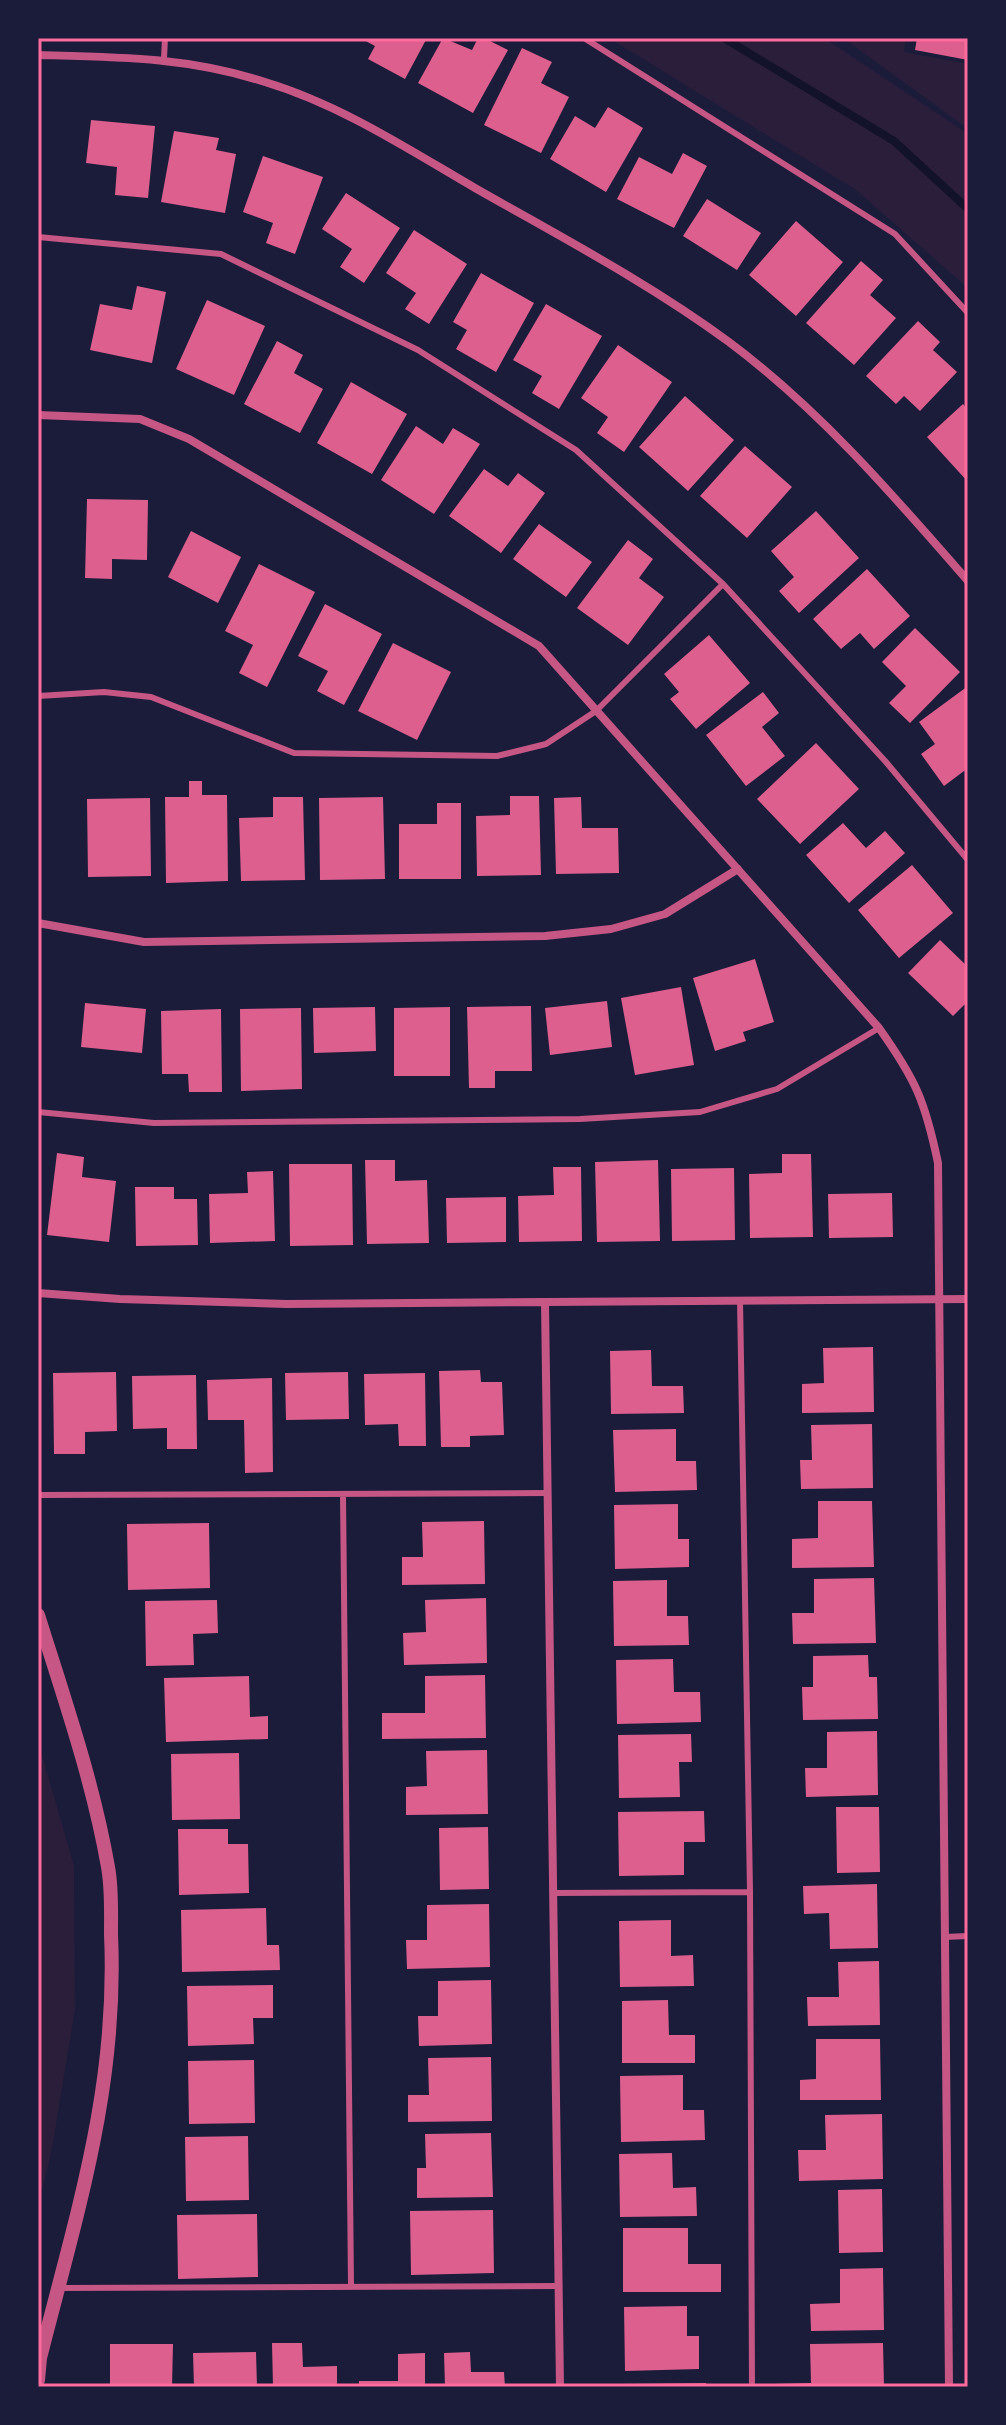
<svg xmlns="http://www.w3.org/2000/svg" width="1006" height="2425" viewBox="0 0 1006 2425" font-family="'Sofia Sans Condensed',sans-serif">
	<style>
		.green { fill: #2a1e3b }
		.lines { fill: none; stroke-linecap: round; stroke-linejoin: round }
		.stream { stroke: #12122b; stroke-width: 8 }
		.building { fill: #dd5f8e }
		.service { stroke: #c65784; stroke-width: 6 }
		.minor { stroke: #c65784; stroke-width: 8 }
		.tertiary { stroke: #c65784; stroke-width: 14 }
		.neatline { fill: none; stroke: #ff6b9d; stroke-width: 3 }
	</style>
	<rect width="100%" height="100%" fill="#1b1b3a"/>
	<path class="green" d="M609,38H824L968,134V288L856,190Z
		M843,38H906L904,52L968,64V129Z
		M38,1741L74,1866L75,2010L51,2154L38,2207Z"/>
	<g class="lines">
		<path class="stream" d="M724,38L894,141L968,209"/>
	</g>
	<path class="building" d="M360,38H427L405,79L368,59L375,46Z
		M443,38L472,50L478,38H484L508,50L473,113L418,83Z
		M917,38H968V60L915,50Z
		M522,48L552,62L541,83L569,97L541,153L484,125Z
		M608,107L643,128L606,192L550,159L575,116L595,128Z
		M91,120L155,126L148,198L115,195L117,167L86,163Z
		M174,131L219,138L216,150L236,154L225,213L161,202Z
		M683,153L707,166L674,228L617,199L639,157L672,174Z
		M263,156L323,177L295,254L266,243L273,223L243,212Z
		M346,193L400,228L364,283L340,267L352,249L322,229Z
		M707,199L761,233L737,270L683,236Z
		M796,221L843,262L796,316L749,275Z
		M414,230L467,264L429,324L405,309L416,293L386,273Z
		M861,261L883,280L870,295L896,318L854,365L806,323Z
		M481,273L534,303L496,372L456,349L467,330L453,322Z
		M137,286L166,292L152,363L90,350L100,304L132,310Z
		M207,300L265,326L234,395L176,369Z
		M546,304L602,336L559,409L532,393L542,376L513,360Z
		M918,321L940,342L933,350L957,372L920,411L904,396L896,404L866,376Z
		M277,341L303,355L294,373L323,389L300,433L244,404Z
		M618,345L672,382L624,452L597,433L608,417L581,398Z
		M351,382L407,414L372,474L317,443Z
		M685,396L734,440L688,491L639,447Z
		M963,404L968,410V482L927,437Z
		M416,426L443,444L453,428L480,444L434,514L381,480Z
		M745,446L792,487L747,538L700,496Z
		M484,469L508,486L518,473L545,493L501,553L449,516Z
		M87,499L148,500L147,560L112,559V579L85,578Z
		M816,511L859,558L799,613L779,591L794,577L771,551Z
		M539,524L592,562L566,597L513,559Z
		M191,531L241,557L218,603L168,577Z
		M628,540L653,559L639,578L664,597L628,645L577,608Z
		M259,564L315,592L267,687L239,673L253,645L225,631Z
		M867,569L910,616L874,649L860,633L841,649L813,619Z
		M325,604L382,634L344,705L317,691L328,671L298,656Z
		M915,628L960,672L910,723L889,703L906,686L882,662Z
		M709,635L750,683L696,729L670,699L679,692L664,674Z
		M393,643L451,672L417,740L358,711Z
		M968,686V768L944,786L921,754L935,744L919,722Z
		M763,692L779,713L762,727L785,756L746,786L706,735Z
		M816,743L859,789L800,844L757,799Z
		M189,781H202V795H227L228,881L166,883L165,797H189Z
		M510,796H539L541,875L477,876L476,816L510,815Z
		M273,797H303L305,880L241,881L239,818L273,817Z
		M383,797L385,879L320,880L319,798Z
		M581,797L582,828H618L619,873L556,874L554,798Z
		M150,798L151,876L88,877L87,799Z
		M437,803H461V879H399V824H437Z
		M843,823L866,848L885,831L905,853L849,903L806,855Z
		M912,865L953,913L899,958L858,910Z
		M940,940L968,967V1001L953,1016L908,973Z
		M755,959L774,1022L743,1032L746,1041L715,1051L693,978Z
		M681,987L694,1065L635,1075L621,998Z
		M607,1001L612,1047L550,1055L545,1008Z
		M85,1003L146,1009L142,1053L81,1047Z
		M531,1006L532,1071H495V1088H469L467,1007Z
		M375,1007L376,1051L314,1053L313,1008Z
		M450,1007V1076H394V1008Z
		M301,1008L302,1089L241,1091L240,1009Z
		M221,1009L222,1092H189L188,1074H162L161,1011Z
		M57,1153L84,1157L82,1177L116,1181L109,1242L47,1235Z
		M782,1154H811L813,1237L750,1238L749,1174L782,1173Z
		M365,1160H395V1181L427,1180L429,1243L367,1244Z
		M658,1160L660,1241L597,1242L595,1162Z
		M289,1164H352L353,1245L290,1246Z
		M553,1167H581L582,1241L519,1242L518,1196L554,1195Z
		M734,1168L735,1240L672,1241L671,1169Z
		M273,1171L275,1241L210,1243L209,1194L248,1193L247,1172Z
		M135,1187H174V1199H197L198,1245L136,1246Z
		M892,1193L893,1237L829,1238L828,1194Z
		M506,1197V1242L447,1243L446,1198Z
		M873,1347L874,1412L802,1413V1384L824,1383L823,1348Z
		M651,1350L652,1386H683L684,1413L611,1414L610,1351Z
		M480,1370L481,1382H502L504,1435L470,1436V1447H441L439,1371Z
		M116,1372L117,1431L85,1432V1454H54L53,1373Z
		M348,1372L349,1419L286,1420L285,1373Z
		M425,1373L426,1446H399L398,1424L365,1425L364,1374Z
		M196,1375L197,1449H167V1428L133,1429L132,1376Z
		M272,1378L273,1472L245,1473L244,1420H208L207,1380Z
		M872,1424L873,1488L801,1489L800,1460H812L811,1425Z
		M676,1429V1461H696L697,1490L615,1492L613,1430Z
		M818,1501H872L874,1567L792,1568V1539L818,1538Z
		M678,1504V1539H689V1567L615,1569L614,1505Z
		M484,1521L485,1584L402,1585V1557H423L422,1522Z
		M209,1523L210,1588L128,1590L127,1524Z
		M874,1578L876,1643L793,1644L792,1613H814V1579Z
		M667,1580V1616H688L689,1645L614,1646L613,1581Z
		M486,1598L487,1663L404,1665L403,1633L426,1632L425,1600Z
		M217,1600L218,1633L193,1634L194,1665L146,1666L145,1601Z
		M868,1655L869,1677H877L878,1719L803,1720L802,1687H813V1656Z
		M673,1659L674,1692H700L701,1722L617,1724L616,1660Z
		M485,1675L486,1738L382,1739V1713H425V1676Z
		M249,1676L250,1717L268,1716V1739L166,1742L164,1678Z
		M877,1731L878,1795L806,1797L805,1768H827V1732Z
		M691,1734L692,1762H679L680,1797L619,1798L618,1735Z
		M487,1750L488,1814L406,1815V1787L427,1786L426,1751Z
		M239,1753L240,1819L172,1820L171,1754Z
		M836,1807H879L880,1872L837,1873Z
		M704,1811L705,1842H684V1875L619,1876L618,1812Z
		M488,1827L489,1889L440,1890L439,1828Z
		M178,1829H228V1844H248L249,1893L179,1895Z
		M877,1884L878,1948L830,1949L829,1913L804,1914L803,1886Z
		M489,1904L490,1967L407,1969L406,1940H427V1905Z
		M266,1908L267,1945H279L280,1970L182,1972L181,1910Z
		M671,1920V1956L693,1955L694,1986L620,1987L619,1921Z
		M879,1961L880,2025L808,2026L807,1997H839L838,1962Z
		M491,1980L492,2044L419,2046L418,2016H438V1981Z
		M273,1985V2018H253L254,2044L188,2046L187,1986Z
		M668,2000L669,2035H695V2063H622V2001Z
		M816,2039H880L881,2100H800V2080L816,2079Z
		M491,2057L492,2121L408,2122V2095H429L428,2058Z
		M254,2060L255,2123L189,2124L188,2061Z
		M683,2075V2110H704L705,2140L621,2142L620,2076Z
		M882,2114L883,2179L799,2181L798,2150H826L825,2115Z
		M491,2133L493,2197L417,2198V2168H426L425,2134Z
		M248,2136L249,2200L186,2201L185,2137Z
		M672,2153L673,2188L696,2187L697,2216L620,2217L619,2154Z
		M882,2189L883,2252L839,2253L838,2190Z
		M493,2210L494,2273L411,2275L410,2211Z
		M257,2214L258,2277L178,2279L177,2215Z
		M623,2228H688V2264H721V2292H623Z
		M883,2268L884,2330L811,2331L810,2304L840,2303V2269Z
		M687,2306V2336H699V2369L625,2371L624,2307Z
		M272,2343H302L303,2367L337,2366V2387H273Z
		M883,2343L884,2387H774V2384L811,2383L810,2344Z
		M110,2344H173L172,2387H110Z
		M256,2352L257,2387H194L193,2353Z
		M470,2352L471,2372H504L505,2387H445L444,2353Z
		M425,2353V2387H359V2381H398V2354Z
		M706,2383V2387H624V2384Z"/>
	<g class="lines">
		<path class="service" d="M584,38L895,234L968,313
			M164,58L165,38
			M38,237L221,254L418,350L576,450L723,584L596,711L546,744L497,756L294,753L151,697L104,692L38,696
			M723,584L886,762L968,860
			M38,1112L154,1123L580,1119L700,1112L777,1089L879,1028
			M740,1300L750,1892L752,2387
			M343,1494L351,2286
			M38,1495L548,1493
			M553,1893L750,1892
			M944,1937L968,1936
			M58,2288L559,2286"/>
		<path class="minor" d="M38,55C118,57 187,57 265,82C341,105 408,149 475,188C561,237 649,283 729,342C820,410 894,496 968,581
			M38,415L140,419L189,439L539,646L879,1028C916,1080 925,1101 938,1163L949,2387
			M38,923L144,942L545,936L611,929L665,914L738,869
			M38,1293L120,1299L286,1304L968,1299
			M545,1303L560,2387"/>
		<path class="tertiary" d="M38,1615C64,1698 93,1781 108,1867C112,1888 111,1912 111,1934C118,2087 77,2212 40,2358L38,2380"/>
	</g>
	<rect width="1006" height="2425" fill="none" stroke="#1b1b3a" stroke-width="80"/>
	<rect x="40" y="40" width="926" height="2345" class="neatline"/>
</svg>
